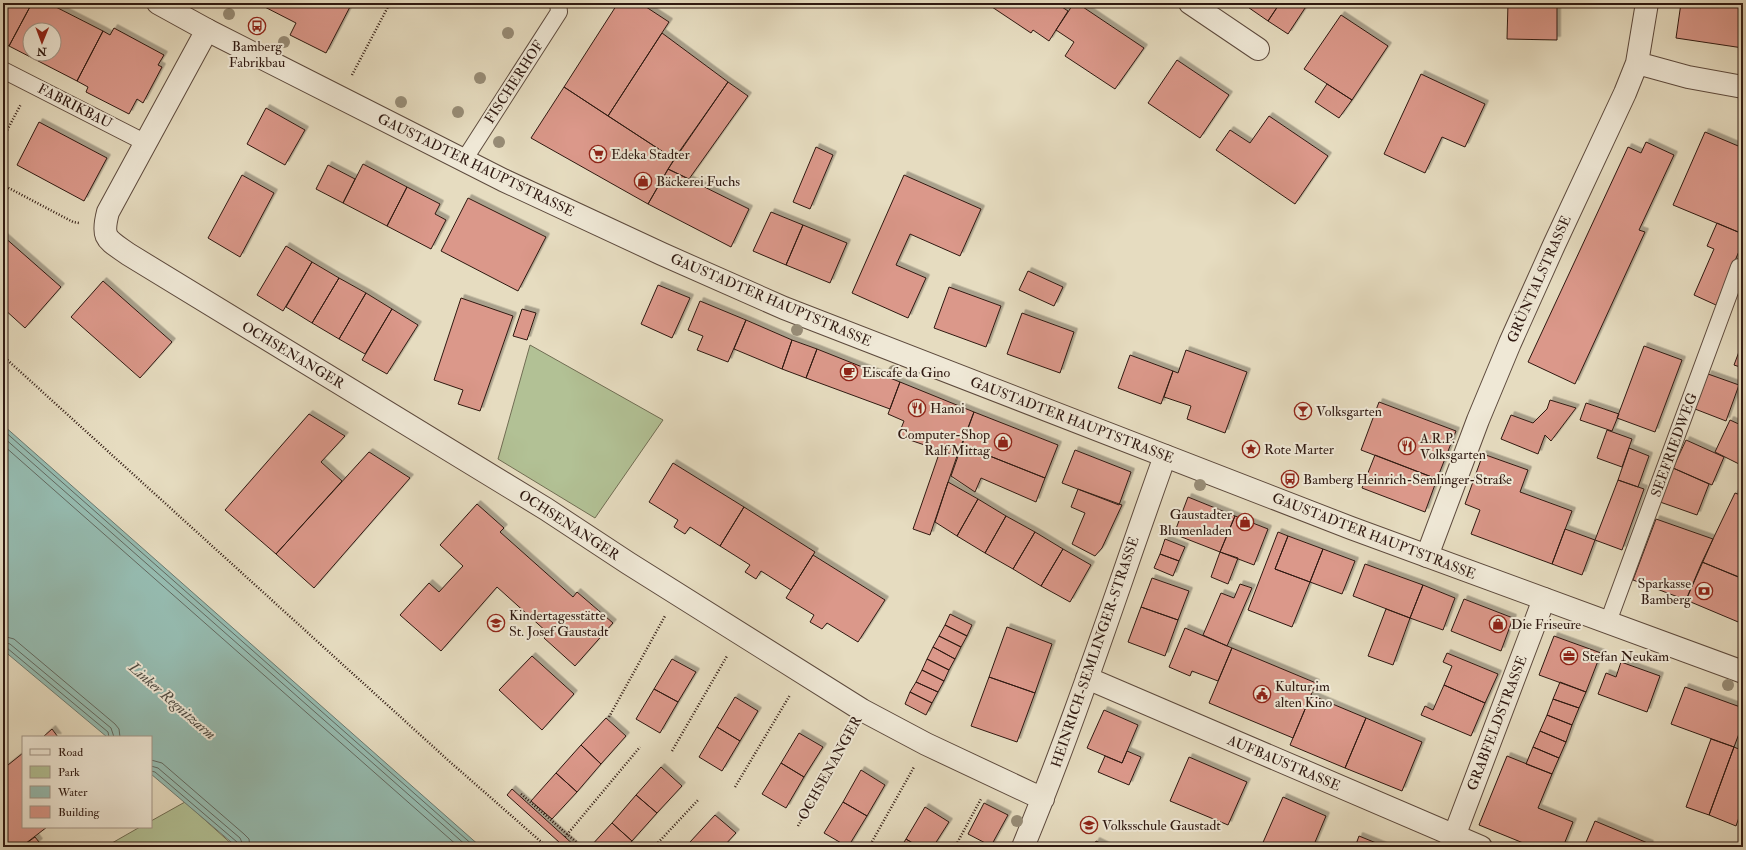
<svg xmlns="http://www.w3.org/2000/svg" width="1746" height="850" viewBox="0 0 1746 850" font-family="'IM FELL Double Pica',serif">
	<style>
		.green { fill: #b2c195; stroke: #706d53 }
		.water { fill: #96bcb1; stroke: #6d7b71 }
		.lines { fill: none; stroke-linecap: round; stroke-linejoin: round }
		.shore { stroke: #626a61; stroke-width: 1 }
		.building { fill: #db988a; stroke: #2f1911; fill-rule: evenodd; filter: url(#shadow) }
		.service-casing { stroke: #5d4a3d; stroke-width: 18 }
		.minor-casing { stroke: #5d4a3d; stroke-width: 24 }
		.tertiary-casing { stroke: #5d4a3d; stroke-width: 24 }
		.path { stroke: #2f1911; stroke-width: 2.5; stroke-dasharray: 1 2; stroke-linecap: butt }
		.service { stroke: #efe8d6; stroke-width: 16 }
		.minor { stroke: #efe8d6; stroke-width: 22 }
		.tertiary { stroke: #efe8d6; stroke-width: 22 }
		.tree { fill: #978c76 }
		.labels { text-anchor: middle; dominant-baseline: central; stroke-width: 4; stroke-linejoin: round; paint-order: stroke }
		.poi-label { font-size: 14px; fill: #2f1911; stroke: #efe8d6; text-anchor: start }
		.street-label { font-size: 14px; fill: #2f1911; stroke: #efe8d6 }
		.water-label { font-size: 15px; font-style: italic; fill: #4e4a41; stroke: #efe8d6 }
	</style>
	<defs>
		<filter id="shadow"><feDropShadow dx="3.5" dy="-3.5" stdDeviation="0" flood-color="#0004"/></filter>
	</defs>
	<rect width="100%" height="100%" fill="#e6dcc0"/>
	<filter id="stains"><feTurbulence type="fractalNoise" baseFrequency=".005" numOctaves="4"/><feColorMatrix values="0 0 0 0 .2 0 0 0 0 .09 0 0 0 0 .02 0 0 0 .5 -.17"/></filter>
	<radialGradient id="worn" r=".72"><stop offset=".6" stop-color="#630" stop-opacity="0"/><stop offset="1" stop-color="#630" stop-opacity=".3"/></radialGradient>
	<path class="green" d="M530,345L663,420L595,518L498,459Z
		M185,802L235,847H105L140,827H151V821Z"/>
	<path class="water" d="M3,425L481,847H237L151,774V737H107L3,650Z"/>
	<g class="lines">
		<path class="shore" d="M3,430L475,847
			M3,437L468,847
			M3,445L459,847
			M3,636L14,639L115,724L119,729L120,737
			M3,642L10,644L111,728L114,737
			M3,647L7,648L108,732L109,737
			M151,760L162,763L244,834L249,839L250,847
			M151,766L158,768L240,838L244,847
			M151,771L155,772L237,842L239,847"/>
	</g>
	<path class="building" d="M3,3H32L9,46L3,43Z
		M32,3H48L103,31L77,81L9,46ZM30,30H54V54H30Z
		M257,3H352L326,53L290,35L296,23Z
		M618,3H640L669,22L608,116L564,87Z
		M986,3H1056L1068,11L1049,41L1033,30L1031,33Z
		M1074,3H1077L1144,48L1115,89L1065,56L1074,42L1056,30Z
		M1242,3H1280L1268,21Z
		M1280,3H1304L1307,5L1288,34L1268,21Z
		M1508,3H1557V40L1507,39Z
		M1681,3H1743V48L1676,38Z
		M1341,15L1388,46L1352,100L1304,69Z
		M114,28L164,55L158,65L162,67L143,103L137,99L129,114L86,92L88,87L77,81L103,31L110,35Z
		M662,33L728,82L674,159L608,116Z
		M1177,60L1229,95L1200,138L1148,103Z
		M1421,74L1485,104L1465,147L1442,137L1425,173L1384,154Z
		M728,82L748,96L689,179L668,169Z
		M1327,84L1352,100L1339,118L1315,102Z
		M564,87L674,159L648,204L531,138Z
		M266,108L305,130L285,165L247,144Z
		M1269,116L1328,156L1295,204L1216,150L1230,130L1250,143Z
		M39,122L107,158L84,201L17,165Z
		M1705,132L1743,148V221L1738,232L1673,205Z
		M1646,142L1674,155L1639,230L1645,232L1575,384L1528,362L1628,147L1641,153Z
		M816,147L833,155L810,209L793,202Z
		M363,164L407,187L387,226L343,203Z
		M328,165L355,179L343,203L316,189Z
		M668,169L749,209L731,247L648,204Z
		M242,175L274,193L240,257L208,238Z
		M904,175L981,209L960,256L910,234L896,265L926,278L908,318L852,293Z
		M407,187L440,204L435,214L446,220L431,249L387,226Z
		M468,198L546,237L518,291L441,251Z
		M771,212L803,225L786,265L753,251Z
		M1717,223L1743,234V242L1716,305L1694,295L1714,249L1707,246Z
		M803,225L847,243L830,283L786,265Z
		M3,236L61,287L25,328L3,308Z
		M286,246L312,262L283,311L257,295Z
		M312,262L339,278L312,323L286,307Z
		M1028,271L1063,287L1054,306L1019,290Z
		M339,278L366,293L339,339L312,323Z
		M103,281L172,342L140,378L71,317Z
		M658,285L690,298L672,338L641,324Z
		M949,287L1001,306L986,347L934,328Z
		M366,293L392,309L365,354L339,339Z
		M461,298L513,316L480,411L458,404L463,390L434,380Z
		M700,301L746,320L728,362L697,350L703,336L688,330Z
		M392,309L418,325L387,374L362,360Z
		M522,309L536,313L527,340L513,336Z
		M1022,313L1074,332L1060,373L1007,354Z
		M746,320L792,340L782,369L734,349Z
		M792,340L817,349L806,378L782,369Z
		M1743,341V368L1734,365Z
		M1644,346L1682,360L1655,432L1617,418Z
		M817,349L900,382L890,409L806,378Z
		M1186,350L1247,372L1225,433L1187,419L1191,406L1164,397L1173,371L1178,373Z
		M1130,355L1173,371L1161,404L1118,388Z
		M1708,374L1739,385L1726,421L1695,409Z
		M900,382L974,412L957,456L898,436L904,421L888,414Z
		M1550,400L1576,408L1551,441L1545,435L1538,454L1501,439L1511,415L1533,423L1547,409Z
		M1379,402L1456,431L1437,479L1361,450Z
		M1586,403L1619,414L1612,431L1580,420Z
		M974,412L1058,445L1045,478L962,445Z
		M309,414L345,436L321,462L342,481L276,554L225,510Z
		M1730,420L1743,426V466L1715,452Z
		M1607,430L1632,439L1622,467L1597,458Z
		M1686,440L1724,457L1712,485L1673,468Z
		M962,445L1045,478L1036,502L981,478L975,492L951,476Z
		M1629,448L1649,456L1638,487L1618,480Z
		M1075,450L1131,472L1119,505L1062,483Z
		M940,451L957,456L930,535L913,529Z
		M369,452L410,478L314,588L276,554Z
		M1483,454L1528,470L1520,492L1572,511L1552,564L1471,534L1480,510L1465,504Z
		M1375,455L1437,479L1425,512L1362,488Z
		M673,463L744,507L720,546L690,527L685,534L674,527L678,520L649,502Z
		M1673,468L1709,484L1697,515L1660,502Z
		M1618,480L1644,489L1622,550L1595,540Z
		M948,482L978,499L957,536L935,522Z
		M1078,489L1122,505L1102,548L1095,556L1072,544L1085,513L1071,507Z
		M1735,493L1743,496V564L1739,577L1702,562Z
		M1188,497L1235,516L1220,552L1174,534Z
		M978,499L1006,516L985,553L957,536Z
		M477,504L504,528L500,532L573,597L577,592L613,623L575,666L544,638L548,633L497,587L441,651L400,615L429,583L439,592L463,566L440,545Z
		M744,507L815,552L791,590L761,571L756,579L745,572L750,565L720,546Z
		M1006,516L1035,532L1013,569L985,553Z
		M1235,516L1268,529L1254,565L1220,552Z
		M1656,519L1713,539L1686,600L1633,580Z
		M1565,529L1595,540L1582,575L1552,564Z
		M1035,532L1063,549L1041,586L1013,569Z
		M1278,532L1288,536L1275,569L1310,582L1292,627L1248,610Z
		M1288,536L1323,549L1310,582L1275,569Z
		M1165,539L1185,547L1179,561L1160,554Z
		M1063,549L1091,565L1070,602L1041,586Z
		M1323,549L1355,561L1342,594L1310,582Z
		M1220,552L1238,558L1228,584L1211,577Z
		M1160,554L1179,561L1173,576L1154,568Z
		M813,555L885,600L858,642L827,623L822,629L810,622L814,615L786,598Z
		M1702,562L1743,579V624L1686,600Z
		M1365,564L1423,585L1410,618L1353,596Z
		M1152,578L1189,591L1178,620L1141,607Z
		M1240,584L1252,588L1227,646L1203,635L1221,593L1234,598Z
		M1423,585L1455,598L1443,630L1410,618Z
		M1464,599L1513,618L1501,651L1451,631Z
		M1141,607L1178,620L1165,656L1128,642Z
		M1386,609L1410,618L1393,665L1368,656Z
		M950,614L972,625L967,636L945,625Z
		M945,625L967,636L961,647L939,636Z
		M1007,627L1052,644L1035,693L989,677Z
		M1185,628L1232,648L1218,681L1192,671L1190,676L1169,667Z
		M939,636L961,647L955,659L933,647Z
		M1554,636L1601,653L1586,692L1539,675Z
		M933,647L955,659L949,670L927,659Z
		M1232,648L1316,683L1293,738L1209,703Z
		M1447,653L1498,674L1485,703L1444,685L1452,666L1443,662Z
		M532,656L574,694L542,730L499,690Z
		M672,659L696,672L678,702L654,689Z
		M927,659L949,670L944,681L922,670Z
		M1621,662L1660,676L1647,712L1598,694L1606,673L1616,677Z
		M922,670L944,681L938,692L916,682Z
		M989,677L1035,693L1017,742L971,726Z
		M916,682L938,692L932,703L910,692Z
		M1560,682L1586,692L1579,708L1553,699Z
		M1444,685L1485,703L1471,736L1421,715L1425,706L1433,710Z
		M1685,687L1743,708V723L1734,747L1671,724Z
		M654,689L678,702L660,733L636,719Z
		M910,692L932,703L926,715L905,704Z
		M1311,695L1366,718L1345,768L1290,745Z
		M735,697L758,711L740,741L717,727Z
		M1553,699L1579,708L1572,725L1547,715Z
		M1104,710L1138,725L1122,763L1087,748Z
		M1547,715L1572,725L1566,742L1540,731Z
		M606,718L626,736L601,764L581,745Z
		M1366,718L1422,742L1402,791L1345,768Z
		M717,727L740,741L722,771L699,757Z
		M52,729L58,737H43Z
		M1540,731L1566,742L1559,758L1533,747Z
		M799,733L823,747L804,777L781,763Z
		M1711,739L1734,747L1709,815L1686,807Z
		M581,745L601,764L577,792L556,773Z
		M1533,747L1559,758L1552,774L1526,764Z
		M1734,747L1743,751V806L1736,826L1709,815Z
		M1127,751L1141,757L1129,785L1098,772L1105,756L1122,763Z
		M23,753V827H47L21,847H3V769Z
		M1507,756L1552,774L1538,808L1573,822L1563,847H1533L1479,825Z
		M1189,757L1247,782L1228,825L1170,801Z
		M781,763L804,777L786,808L762,794Z
		M661,767L682,786L657,813L636,795Z
		M861,770L885,785L867,816L843,802Z
		M556,773L577,792L552,819L531,801Z
		M512,789L565,837L576,847H565L560,843L507,795Z
		M636,795L657,813L632,841L612,823Z
		M1283,797L1326,816L1313,847H1261Z
		M843,802L867,816L848,847L824,833Z
		M984,803L1008,815L991,846L968,834Z
		M925,807L949,822L933,847H919L906,839Z
		M715,815L736,833L723,847H696L690,842Z
		M1595,821L1650,844L1649,847H1584Z
		M612,823L632,841L627,847H590Z
		M1359,836L1386,847H1355Z
		M35,837L39,842L33,847H21Z
		M906,839L919,847H901Z
		M1096,841L1108,847H1093Z"/>
	<g class="lines">
		<defs>
			<path id="service" d="M3,70L146,143
				M464,160L559,12L558,3
				M1608,622L1739,267"/>
			<path id="minor" d="M1190,3L1258,49
				M207,30L108,212C101,239 107,239 128,254L546,509L628,563L862,710L926,744L1043,799
				M1637,63L1688,77L1743,87
				M1427,556L1478,420L1510,343L1554,245L1625,93L1637,63L1647,3
				M1087,678L1481,847
				M1023,847C1076,719 1118,587 1165,456
				M1450,847L1544,599"/>
			<path id="tertiary" d="M158,3L207,30L503,180L662,254L784,308L1351,528L1743,672"/>
		</defs>
		<use href="#service" class="service-casing"/>
		<use href="#minor" class="minor-casing"/>
		<use href="#tertiary" class="tertiary-casing"/>
		<path class="path" d="M352,75L390,3
			M3,138L21,104
			M3,185L73,222L79,223
			M3,356L449,761L547,847
			M609,717L665,616
			M672,751L727,656
			M735,787L790,695
			M521,794L582,847
			M798,826L850,732
			M565,837L640,747
			M956,845L981,799
			M557,847L560,843
			M654,847L699,799
			M748,847L751,844
			M869,847L914,767"/>
		<use href="#service" class="service"/>
		<use href="#minor" class="minor"/>
		<use href="#tertiary" class="tertiary"/>
	</g>
	<g class="tree">
		<circle cx="229" cy="14" r="6"/>
		<circle cx="508" cy="33" r="6"/>
		<circle cx="284" cy="42" r="6"/>
		<circle cx="480" cy="78" r="6"/>
		<circle cx="401" cy="102" r="6"/>
		<circle cx="458" cy="112" r="6"/>
		<circle cx="499" cy="142" r="6"/>
		<circle cx="797" cy="330" r="6"/>
		<circle cx="894" cy="371" r="6"/>
		<circle cx="1200" cy="485" r="6"/>
		<circle cx="1728" cy="685" r="6"/>
		<circle cx="1017" cy="821" r="6"/>
	</g>
	<defs>
		<symbol id="bus-ring" viewBox="-11 -11 22 22"><circle r="9.5" fill="#efe8d6" stroke="#8f2418" stroke-width="1.5"/><path d="M-5-6H5V4H4V6H2V4H-2V6H-4V4H-5ZM-3.5-4V0h7V-4ZM-3.5 1.2v1.5H-2V1.2ZM2 1.2v1.5H3.5V1.2Z" fill="#8f2418"/></symbol>
		<symbol id="supermarket-ring" viewBox="-11 -11 22 22"><circle r="9.5" fill="#efe8d6" stroke="#8f2418" stroke-width="1.5"/><path d="M-6-5.5h2.5l.6 2H6L4.5 2H-2.5L-4.4-4H-6ZM-1.5 3.2a1.3 1.3 0 1 0 .1 0ZM3 3.2a1.3 1.3 0 1 0 .1 0Z" fill="#8f2418"/></symbol>
		<symbol id="shop-ring" viewBox="-11 -11 22 22"><circle r="9.5" fill="#efe8d6" stroke="#8f2418" stroke-width="1.5"/><path d="M-5-2.5h2.3a2.7 3.5 0 0 1 5.4 0H5L5.5 6h-11ZM-1.5-2.5h3a1.5 2.3 0 0 0-3 0Z" fill="#8f2418"/></symbol>
		<symbol id="cafe-ring" viewBox="-11 -11 22 22"><circle r="9.5" fill="#efe8d6" stroke="#8f2418" stroke-width="1.5"/><path d="M-5.5-4.5H6V0H3Q3 3.5 0 3.5H-2.5Q-5.5 3.5-5.5 0ZM3-3.2v2h1.7v-2ZM-6 4.5H4V6H-6Z" fill="#8f2418"/></symbol>
		<symbol id="restaurant-ring" viewBox="-11 -11 22 22"><circle r="9.5" fill="#efe8d6" stroke="#8f2418" stroke-width="1.5"/><path d="M-5-6h1v4h1v-4h1v4h1v-4h1v5L-1.5 .5V6h-2V.5L-5-1ZM5-6V6H3V1.5H1.5Q1.5-4 5-6Z" fill="#8f2418"/></symbol>
		<symbol id="bar-ring" viewBox="-11 -11 22 22"><circle r="9.5" fill="#efe8d6" stroke="#8f2418" stroke-width="1.5"/><path d="M-6-5H6L.8 .8V4.5H3.5V6h-7V4.5H-.8V.8Z" fill="#8f2418"/></symbol>
		<symbol id="sight-ring" viewBox="-11 -11 22 22"><circle r="9.5" fill="#efe8d6" stroke="#8f2418" stroke-width="1.5"/><path d="M0-6L1.8-2.2L6-1.7L2.9 1.2L3.7 5.4L0 3.3L-3.7 5.4L-2.9 1.2L-6-1.7L-1.8-2.2Z" fill="#8f2418"/></symbol>
		<symbol id="bank-ring" viewBox="-11 -11 22 22"><circle r="9.5" fill="#efe8d6" stroke="#8f2418" stroke-width="1.5"/><path d="M-6-4H6V4H-6ZM0-2.3a2.3 2.3 0 1 0 0 4.6a2.3 2.3 0 1 0 0-4.6Z" fill="#8f2418"/></symbol>
		<symbol id="school-ring" viewBox="-11 -11 22 22"><circle r="9.5" fill="#efe8d6" stroke="#8f2418" stroke-width="1.5"/><path d="M0-5L7-2L0 1L-7-2ZM-4 1L0 2.5L4 1V4Q0 6-4 4Z" fill="#8f2418"/></symbol>
		<symbol id="office-ring" viewBox="-11 -11 22 22"><circle r="9.5" fill="#efe8d6" stroke="#8f2418" stroke-width="1.5"/><path d="M-6-3h4V-5.5h4V-3h4V5H-6ZM-1-4.5V-3h2v-1.5ZM-6 0V1H6V0Z" fill="#8f2418"/></symbol>
		<symbol id="civic-ring" viewBox="-11 -11 22 22"><circle r="9.5" fill="#efe8d6" stroke="#8f2418" stroke-width="1.5"/><path d="M-.6-6.5H3V-4.5H.6V-3L4-1V1h2V6H-6V1h2V-1L-.6-3ZM-1.2 2.5V6h2.4V2.5Z" fill="#8f2418"/></symbol>
	</defs>
	<g fill-rule="evenodd">
		<use href="#bus-ring" x="247" y="16" width="20" height="20"/>
		<use href="#supermarket-ring" x="588" y="144" width="20" height="20"/>
		<use href="#shop-ring" x="633" y="171" width="20" height="20"/>
		<use href="#cafe-ring" x="839" y="362" width="20" height="20"/>
		<use href="#restaurant-ring" x="907" y="398" width="20" height="20"/>
		<use href="#bar-ring" x="1293" y="401" width="20" height="20"/>
		<use href="#shop-ring" x="993" y="432" width="20" height="20"/>
		<use href="#restaurant-ring" x="1397" y="436" width="20" height="20"/>
		<use href="#sight-ring" x="1241" y="439" width="20" height="20"/>
		<use href="#bus-ring" x="1280" y="469" width="20" height="20"/>
		<use href="#shop-ring" x="1235" y="512" width="20" height="20"/>
		<use href="#bank-ring" x="1694" y="581" width="20" height="20"/>
		<use href="#school-ring" x="486" y="613" width="20" height="20"/>
		<use href="#shop-ring" x="1488" y="614" width="20" height="20"/>
		<use href="#office-ring" x="1559" y="646" width="20" height="20"/>
		<use href="#civic-ring" x="1252" y="684" width="20" height="20"/>
		<use href="#school-ring" x="1079" y="815" width="20" height="20"/>
	</g>
	<g class="labels">
		<g class="poi-label">
			<text x="257" y="46" text-anchor="middle">Bamberg<tspan x="257" dy="16">Fabrikbau</tspan></text>
			<text x="611" y="154">Edeka Stadter</text>
			<text x="656" y="181">Bäckerei Fuchs</text>
			<text x="862" y="372">Eiscafe da Gino</text>
			<text x="930" y="408">Hanoi</text>
			<text x="1316" y="411">Volksgarten</text>
			<text x="990" y="434" text-anchor="end">Computer-Shop<tspan x="990" dy="16">Ralf Mittag</tspan></text>
			<text x="1420" y="438">A.R.P.<tspan x="1420" dy="16">Volksgarten</tspan></text>
			<text x="1264" y="449">Rote Marter</text>
			<text x="1303" y="479">Bamberg Heinrich-Semlinger-Straße</text>
			<text x="1232" y="514" text-anchor="end">Gaustadter<tspan x="1232" dy="16">Blumenladen</tspan></text>
			<text x="1691" y="583" text-anchor="end">Sparkasse<tspan x="1691" dy="16">Bamberg</tspan></text>
			<text x="509" y="615">Kindertagesstätte<tspan x="509" dy="16">St. Josef Gaustadt</tspan></text>
			<text x="1511" y="624">Die Friseure</text>
			<text x="1582" y="656">Stefan Neukam</text>
			<text x="1275" y="686">Kultur im<tspan x="1275" dy="16">alten Kino</tspan></text>
			<text x="1102" y="825">Volksschule Gaustadt</text>
		</g>
		<g class="street-label">
			<text transform="translate(514 82) rotate(-57)">FISCHERHOF</text>
			<text transform="translate(75 106) rotate(27)">FABRIKBAU</text>
			<text transform="translate(476 165) rotate(26)">GAUSTADTER HAUPTSTRASSE</text>
			<text transform="translate(1539 279) rotate(-66)">GRÜNTALSTRASSE</text>
			<text transform="translate(771 300) rotate(23)">GAUSTADTER HAUPTSTRASSE</text>
			<text transform="translate(293 355) rotate(31)">OCHSENANGER</text>
			<text transform="translate(1072 420) rotate(21)">GAUSTADTER HAUPTSTRASSE</text>
			<text transform="translate(1674 445) rotate(-70)">SEEFRIEDWEG</text>
			<text transform="translate(569 525) rotate(33)">OCHSENANGER</text>
			<text transform="translate(1374 536) rotate(21)">GAUSTADTER HAUPTSTRASSE</text>
			<text transform="translate(1095 652) rotate(-71)">HEINRICH-SEMLINGER-STRASSE</text>
			<text transform="translate(1497 723) rotate(-69)">GRABFELDSTRASSE</text>
			<text transform="translate(1284 763) rotate(23)">AUFBAUSTRASSE</text>
			<text transform="translate(830 768) rotate(-61)">OCHSENANGER</text>
		</g>
		<g class="water-label">
			<text transform="translate(172 701) rotate(41)">Linker Regnitzarm</text>
		</g>
	</g>
	<rect width="1746" height="850" fill="none" stroke="#e6dcc0" stroke-width="16"/>
	<rect x="4" y="4" width="1738" height="842" fill="none" stroke="#2f1911" stroke-width="2"/>
	<rect x="8" y="8" width="1730" height="834" fill="none" stroke="#2f1911"/>
	<rect x="22" y="736" width="130" height="92" fill="#efe8d6" stroke="#a29587"/>
	<rect x="30" y="749" width="20" height="6" fill="#efe8d6" stroke="#a29587"/>
	<text x="58" y="756" font-size="12" fill="#2f1911">Road</text>
	<rect x="30" y="766" width="20" height="12" fill="#b2c195" stroke="#a29587"/>
	<text x="58" y="776" font-size="12" fill="#2f1911">Park</text>
	<rect x="30" y="786" width="20" height="12" fill="#96bcb1" stroke="#a29587"/>
	<text x="58" y="796" font-size="12" fill="#2f1911">Water</text>
	<rect x="30" y="806" width="20" height="12" fill="#db988a" stroke="#a29587"/>
	<text x="58" y="816" font-size="12" fill="#2f1911">Building</text>
	<g transform="translate(42 42) rotate(181)"><circle r="19" fill="#efe8d6" stroke="#a29587"/>
	<path d="M0-3L7 15L0 10L-7 15Z" fill="#8f2418"/>
	<text y="-6" font-size="11" font-weight="bold" text-anchor="middle" fill="#2f1911">N</text>
	</g>
	<rect width="100%" height="100%" filter="url(#stains)"/>
	<rect width="100%" height="100%" fill="url(#worn)"/>
</svg>
